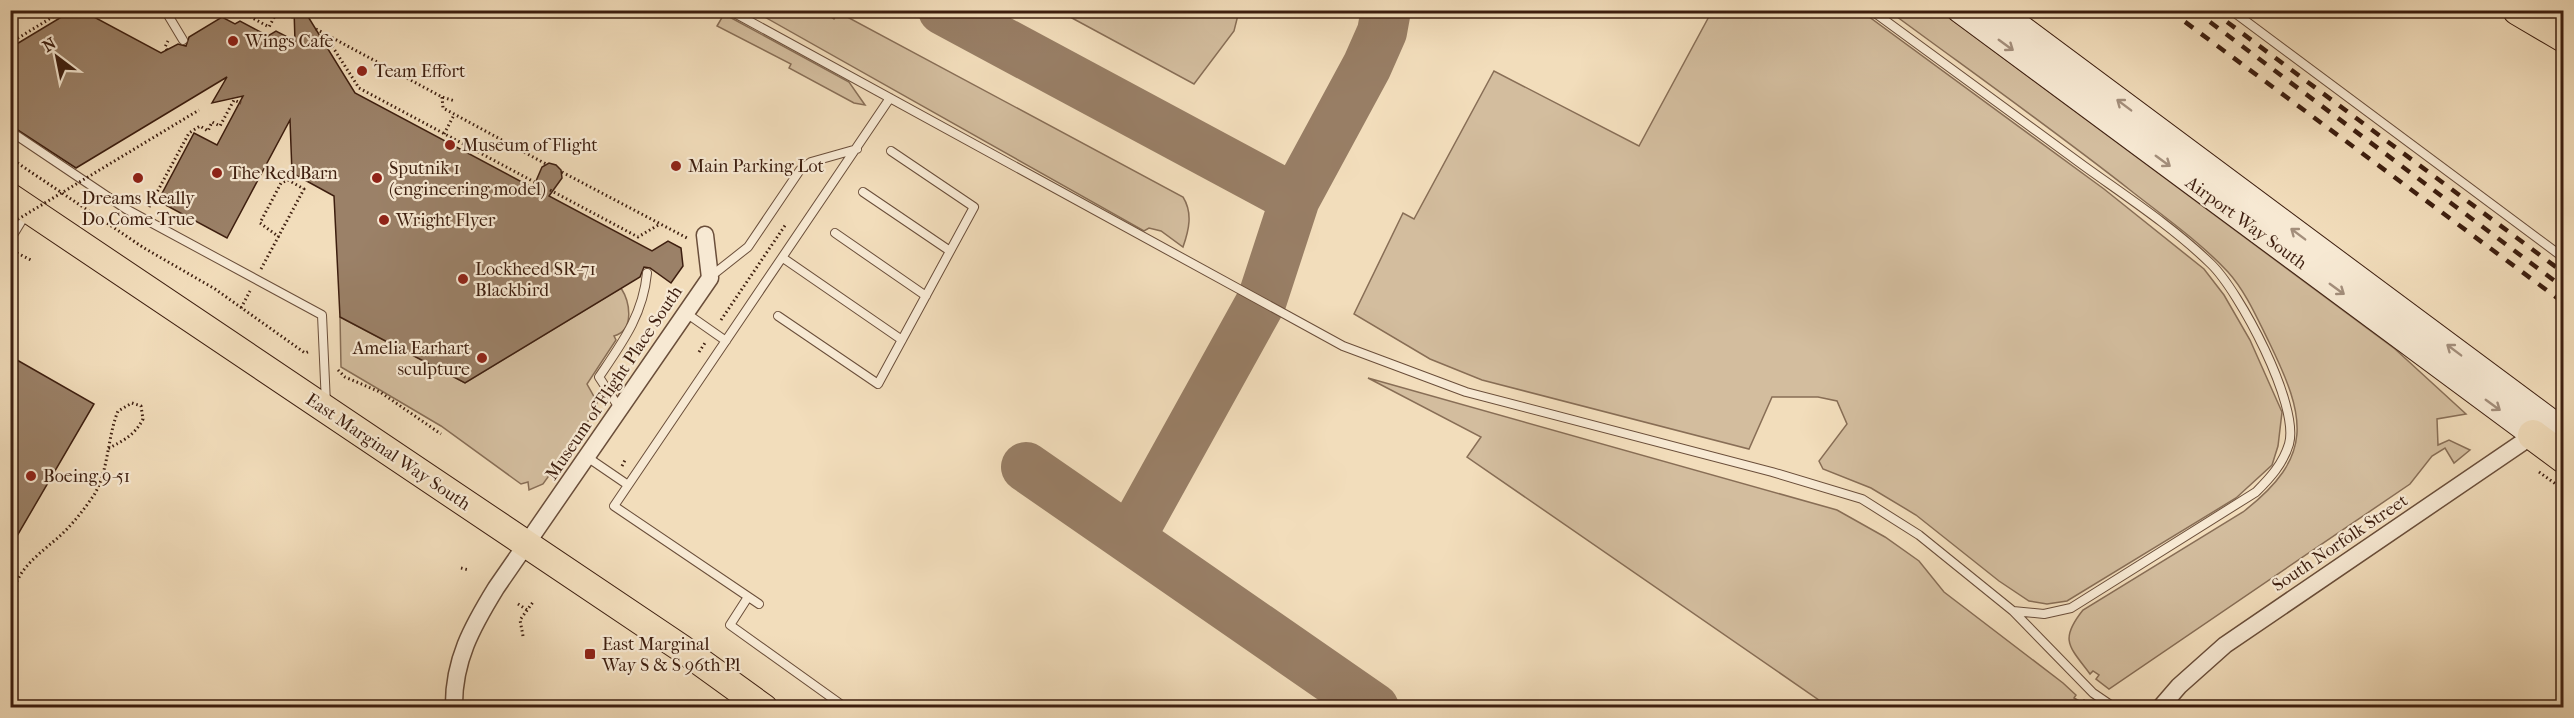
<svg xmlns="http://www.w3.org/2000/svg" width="2574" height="718" viewBox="0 0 2574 718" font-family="'IM FELL French Canon',serif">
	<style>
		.green { fill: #d3bd9e; stroke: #886e56; stroke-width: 1.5 }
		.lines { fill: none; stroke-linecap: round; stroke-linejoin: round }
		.taxiway { stroke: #987e65; stroke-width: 50 }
		.building { fill: #9b8168; stroke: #3d1e0f; stroke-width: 1.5 }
		.lane-casing { stroke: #6a4e3a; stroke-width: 10 }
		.street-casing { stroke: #6a4e3a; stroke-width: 19 }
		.secondary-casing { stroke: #3d1e0f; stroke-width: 26 }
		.primary-casing { stroke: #3d1e0f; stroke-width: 29 }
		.highway-casing { stroke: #3d1e0f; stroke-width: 32 }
		.path { stroke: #3d1e0f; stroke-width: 3; stroke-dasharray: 1.5 3; stroke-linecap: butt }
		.lane { stroke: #f7e9d3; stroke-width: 8 }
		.street { stroke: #f7e9d3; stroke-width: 16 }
		.secondary { stroke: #f7e9d3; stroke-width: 24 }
		.primary { stroke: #f2ddbb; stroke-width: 27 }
		.highway { stroke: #f2ddbb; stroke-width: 30 }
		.rail { stroke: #3d1e0f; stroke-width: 4.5; stroke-dasharray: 10 10; stroke-linecap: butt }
		.path-bridge { stroke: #3d1e0f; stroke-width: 3; stroke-dasharray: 1.5 3; stroke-linecap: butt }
		.oneway { stroke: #a38e7b }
		.poi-dot { fill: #8f2418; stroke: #f7e9d3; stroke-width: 2 }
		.labels { text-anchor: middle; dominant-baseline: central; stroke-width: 4.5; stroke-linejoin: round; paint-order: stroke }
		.poi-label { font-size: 18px; fill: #3d1e0f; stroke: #f7e9d3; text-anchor: start }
		.street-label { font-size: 18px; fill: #3d1e0f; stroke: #f7e9d3 }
	</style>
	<rect width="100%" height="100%" fill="#f2ddbb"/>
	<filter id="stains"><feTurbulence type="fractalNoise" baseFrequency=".00333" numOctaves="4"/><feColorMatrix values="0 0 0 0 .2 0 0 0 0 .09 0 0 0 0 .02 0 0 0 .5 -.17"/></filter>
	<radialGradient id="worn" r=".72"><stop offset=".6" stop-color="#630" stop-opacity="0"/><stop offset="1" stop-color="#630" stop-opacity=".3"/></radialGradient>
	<path class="green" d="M754,11H830L828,15L834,19L838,12L1183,197C1193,213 1189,230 1183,247L1161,231L1149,228L1144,231Z
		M1059,11H1239L1234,31L1194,84Z
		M1712,11H1861L2104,189L2204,269L2224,295L2250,340L2282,412L2278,446L2272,465L2236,498L2067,601L2047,604L2029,601L1999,581L1916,515L1871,488L1823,469L1819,461L1847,424L1837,401L1818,397H1772L1749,449L1482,380L1430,359L1354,314L1403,213L1414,219L1494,71L1639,146Z
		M1889,11H1940L2395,349L2466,414L2437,419L2438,445L2449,440L2470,450L2454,463L2445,448L2432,456L2410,484L2109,689L2096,679L2099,675L2093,671L2090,674C2069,646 2059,640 2083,610L2243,512C2315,456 2306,418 2269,342C2257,318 2246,292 2228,272C2199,241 2163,216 2130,190C2051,128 1969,70 1889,11Z
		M724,14L849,82L865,105L854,103L789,68L791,64L717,26Z
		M621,288C630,302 635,330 614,336L616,340L587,384L597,402L596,410L543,484L529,490L528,482L521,484L441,426L341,367L340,317L465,383Z
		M1368,378L1837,510L1885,537L1919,561L1944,592L2063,683L2076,695L2074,698L2081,702L2084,700L2091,707H1829L1467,457L1481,437Z"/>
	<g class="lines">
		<path class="taxiway" d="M943,10L1295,199
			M1026,467L1374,708
			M1130,538L1262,300L1295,199L1367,66L1382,32L1386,10"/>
	</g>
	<path class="building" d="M73,10H81L161,53L178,44L186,46L189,37L222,17L235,24L240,21L268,36L276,31L295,41L294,10H304L355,93L533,188L542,167L549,163L556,165L561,170L562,178L549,196L652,251L668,241L681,248L683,266L671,283L650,268L644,267L640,277L465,383L340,317L334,196L292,173L290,120L227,238L158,201L194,133L217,145L243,96L212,103L227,77L76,168L10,125V48Z
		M10,356L94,404L10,548Z"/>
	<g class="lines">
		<defs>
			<path id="lane" d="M165,10L183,40
				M729,10L1343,346L1466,392L1772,472L1862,499L1919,535L2013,611L2044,614L2071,608L2256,492C2270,478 2283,464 2289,444C2300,405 2239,291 2211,264C2173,227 2127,197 2084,166C2013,114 1942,62 1871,10
				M2231,10L2564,258
				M10,131L126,209L322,315L326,404
				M863,192L950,251
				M835,233L926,296
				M10,240L27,212
				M783,258L902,340
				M710,277L748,247L800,170L811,162L857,149
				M686,313L726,341
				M778,316L878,384L974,207L891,151
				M620,409L599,377C622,343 643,315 647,273
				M587,457L628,485
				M748,597L730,625L846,708
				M759,604L614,506L890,98
				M2013,611L2093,693L2115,708"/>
			<path id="street" d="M454,708C453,661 472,627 496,588L710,278L705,235
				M2160,708L2179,686L2225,645L2539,431"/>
			<path id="secondary" d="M1959,10L2533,435
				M1998,10L2552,422"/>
			<path id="primary" d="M10,197L681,648L764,708"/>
			<path id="highway" d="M2518,10L2564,37
				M2533,435L2564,458"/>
		</defs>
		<use href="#lane" class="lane-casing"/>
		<use href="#street" class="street-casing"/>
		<use href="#secondary" class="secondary-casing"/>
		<use href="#primary" class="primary-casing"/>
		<use href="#highway" class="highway-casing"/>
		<path class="path" d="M238,10L269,27L278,10
			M280,10L294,18
			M316,29L442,97L455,101
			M325,35L359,88L538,184
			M10,43L64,10
			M167,50L165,47L168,41
			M442,97L443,108L546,164
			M444,134L454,115
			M10,158L144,248L215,289L305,353L310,351
			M562,172L687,238
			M550,190L638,237L660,224
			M149,207L189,133L200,126L208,131L212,122L220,126L234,100L241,103
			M13,251L33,261
			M261,269L304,189L288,180L281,183L260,223L279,237
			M241,308L250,291
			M721,320L786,224
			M699,352L705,343
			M338,370L345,377L380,392L441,434
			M622,466L626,458
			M2539,472L2564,490
			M461,568L469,570
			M518,604L527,610
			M523,636L520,620L533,602
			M10,639C20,620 8,600 17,581C27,560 49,547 65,531C76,520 85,508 94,495C109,470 107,438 118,411L132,403L141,406L143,419C135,435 123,441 107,449"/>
		<use href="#lane" class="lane"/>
		<use href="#street" class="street"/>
		<use href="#secondary" class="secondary"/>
		<use href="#primary" class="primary"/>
		<use href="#highway" class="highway"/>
		<path class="rail" d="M2169,10L2564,303
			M2194,10L2564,288
			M2211,10L2564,273"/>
		<path class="path-bridge" d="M10,224L199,110"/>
	</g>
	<defs><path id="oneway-shaft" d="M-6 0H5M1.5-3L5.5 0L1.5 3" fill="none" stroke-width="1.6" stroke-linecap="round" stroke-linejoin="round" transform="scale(1.5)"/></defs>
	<g class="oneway">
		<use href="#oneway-shaft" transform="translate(2006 45) rotate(36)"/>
		<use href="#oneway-shaft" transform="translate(2124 105) rotate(-143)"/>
		<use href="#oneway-shaft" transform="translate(2163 161) rotate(36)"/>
		<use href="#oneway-shaft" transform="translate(2298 234) rotate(-143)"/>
		<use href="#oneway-shaft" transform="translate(2337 289) rotate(36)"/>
		<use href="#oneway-shaft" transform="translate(2454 350) rotate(-143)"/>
		<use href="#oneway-shaft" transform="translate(2493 405) rotate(36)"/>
	</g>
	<g class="poi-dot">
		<circle cx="233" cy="41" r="6"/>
		<circle cx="362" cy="71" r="6"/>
		<circle cx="450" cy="145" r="6"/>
		<circle cx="676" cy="166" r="6"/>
		<circle cx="217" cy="173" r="6"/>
		<circle cx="138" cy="178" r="6"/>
		<circle cx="377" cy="178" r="6"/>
		<circle cx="384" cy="220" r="6"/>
		<circle cx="463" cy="279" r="6"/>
		<circle cx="482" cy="358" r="6"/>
		<circle cx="31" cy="476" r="6"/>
		<rect x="584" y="648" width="12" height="12" rx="3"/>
	</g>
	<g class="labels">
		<g class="poi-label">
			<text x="245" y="41">Wings Cafe</text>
			<text x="374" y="71">Team Effort</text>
			<text x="462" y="145">Museum of Flight</text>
			<text x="688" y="166">Main Parking Lot</text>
			<text x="389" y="168">Sputnik 1<tspan x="389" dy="21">(engineering model)</tspan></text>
			<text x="229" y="173">The Red Barn</text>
			<text x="138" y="198" text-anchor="middle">Dreams Really<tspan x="138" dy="21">Do Come True</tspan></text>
			<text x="396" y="220">Wright Flyer</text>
			<text x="475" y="269">Lockheed SR-71<tspan x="475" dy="21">Blackbird</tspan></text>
			<text x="470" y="348" text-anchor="end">Amelia Earhart<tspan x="470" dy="21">sculpture</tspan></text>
			<text x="43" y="476">Boeing 9-51</text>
			<text x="602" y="644">East Marginal<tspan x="602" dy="21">Way S &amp; S 96th Pl</tspan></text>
		</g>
		<g class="street-label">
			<text transform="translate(2246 223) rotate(36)">Airport Way South</text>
			<text transform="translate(614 383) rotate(-56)">Museum of Flight Place South</text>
			<text transform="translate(388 452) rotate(34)">East Marginal Way South</text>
			<text transform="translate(2340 543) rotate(-34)">South Norfolk Street</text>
		</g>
	</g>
	<rect width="2574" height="718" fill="none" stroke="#f2ddbb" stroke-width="36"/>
	<rect x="12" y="12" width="2550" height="694" fill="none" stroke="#3d1e0f" stroke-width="3"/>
	<rect x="18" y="18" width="2538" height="682" fill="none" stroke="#3d1e0f" stroke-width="1.5"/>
	<g transform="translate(57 57) rotate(328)" stroke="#f7e9d3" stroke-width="4.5" paint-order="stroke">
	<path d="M0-4.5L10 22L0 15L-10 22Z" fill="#3d1e0f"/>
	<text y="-9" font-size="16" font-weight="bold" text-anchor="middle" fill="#3d1e0f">N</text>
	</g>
	<rect width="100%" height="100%" filter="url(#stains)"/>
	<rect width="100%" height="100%" fill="url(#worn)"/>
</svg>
